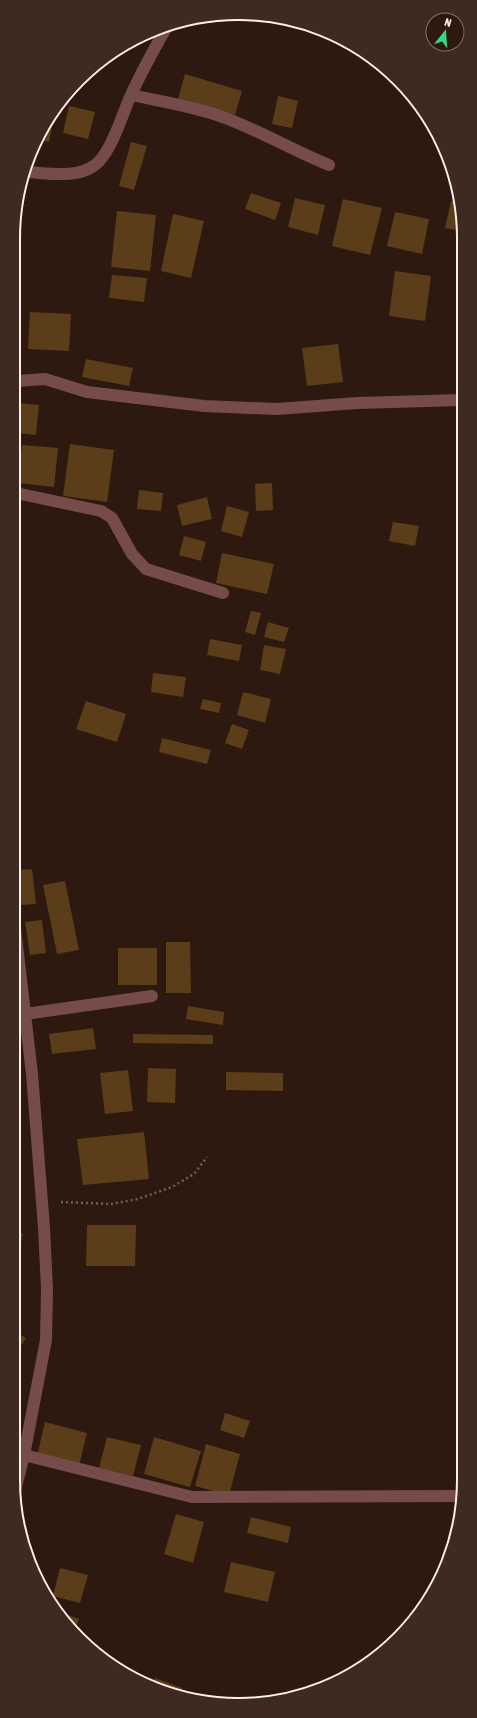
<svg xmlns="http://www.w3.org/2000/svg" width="477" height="1718" viewBox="0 0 477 1718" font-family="'Asap Condensed',sans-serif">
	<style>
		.building { fill: #5b3d1a }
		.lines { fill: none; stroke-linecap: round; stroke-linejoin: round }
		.path { stroke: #715e55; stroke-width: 2.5; stroke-dasharray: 2 3; stroke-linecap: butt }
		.minor { stroke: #754c49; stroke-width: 12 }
		.rim { fill: none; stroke: #feefe9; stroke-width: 2 }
	</style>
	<rect width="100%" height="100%" fill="#2d190f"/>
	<path class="building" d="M185,74L242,91L235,115L178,99Z
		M278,96L298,101L292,128L272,124Z
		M69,106L95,112L88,139L63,133Z
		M55,109L49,142L40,140L51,113Z
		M131,142L147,146L134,190L119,186Z
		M251,193L281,203L275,220L245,209Z
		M295,198L325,205L318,235L288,227Z
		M343,199L382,208L370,255L332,246Z
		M451,201L460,202L461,207L457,230L445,228Z
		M117,211L156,215L150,271L111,267Z
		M395,212L429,219L422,254L387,246Z
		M173,214L204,221L191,278L161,271Z
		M395,271L431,276L425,321L389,316Z
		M112,275L147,278L144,302L109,298Z
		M30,312L71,314L69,351L28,349Z
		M338,344L343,382L307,386L302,348Z
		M86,359L133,368L129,386L82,377Z
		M17,403L39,405L36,435L16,433Z
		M70,444L114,450L107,502L63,496Z
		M22,445L58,448L54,487L18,483Z
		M272,483L273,510L256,511L255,484Z
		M139,490L163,493L161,511L137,509Z
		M207,497L212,519L182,526L177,505Z
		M227,506L249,512L242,537L221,531Z
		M393,522L419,526L415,546L389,541Z
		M184,536L206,542L201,561L179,555Z
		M222,553L274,564L267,594L216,583Z
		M251,611L261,613L255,635L245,632Z
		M268,622L289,628L284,642L264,637Z
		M210,639L242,645L239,661L207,655Z
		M264,645L286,649L280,674L260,670Z
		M153,673L186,677L183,697L151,692Z
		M243,692L271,699L265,723L237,715Z
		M203,699L221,703L219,713L200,709Z
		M86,701L126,714L117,742L76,729Z
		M232,724L249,730L242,749L225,743Z
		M162,738L211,750L207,764L159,752Z
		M32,869L36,904L20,905L16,870Z
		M65,881L79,950L57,954L43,885Z
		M42,920L46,953L30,955L25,922Z
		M166,942H190L191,993H166Z
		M118,948H157V985H118Z
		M188,1006L224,1012L223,1025L186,1019Z
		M93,1028L96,1049L52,1054L49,1034Z
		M133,1034L213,1035V1044L133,1043Z
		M148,1068L176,1069L175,1103L147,1102Z
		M128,1070L133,1111L105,1114L100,1073Z
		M226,1072L283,1073V1091L226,1090Z
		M144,1132L149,1179L83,1185L77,1139Z
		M87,1225H136L135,1266H86Z
		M14,1231L23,1234L14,1272Z
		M13,1330L26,1338L13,1358Z
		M225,1413L250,1421L244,1438L220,1430Z
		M45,1422L87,1433L79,1466L37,1456Z
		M107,1437L141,1445L133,1476L99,1468Z
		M154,1437L201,1451L190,1487L144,1474Z
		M206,1444L240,1454L229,1495L195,1486Z
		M176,1514L204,1522L193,1563L164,1554Z
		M251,1517L291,1527L288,1543L247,1533Z
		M231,1562L275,1572L268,1602L224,1592Z
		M60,1568L88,1575L80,1603L53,1596Z
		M59,1612L79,1619L74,1632L69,1628Z
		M155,1678L182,1688L180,1693L152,1685Z"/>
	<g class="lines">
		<path class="path" d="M61,1202L111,1204L138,1199L172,1187L194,1174L207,1157"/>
		<path class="minor" d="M131,95C159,101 190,106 217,115C256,128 291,150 329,165
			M27,172C48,173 77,179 95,165C112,152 122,114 131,95C141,73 153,51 165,30
			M17,381L45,379L87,392L204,406L277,409L357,403L462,400
			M16,493L101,511L112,518L132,554L146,569L223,593
			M15,928L32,1074L44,1228L47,1289L46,1340L24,1455L15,1491
			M25,1014L152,996
			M24,1455L192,1497L460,1496"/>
	</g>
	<path d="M0 0H477V1718H0ZM238 20H239A218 218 0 0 1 457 238V1480A218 218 0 0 1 239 1698H238A218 218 0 0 1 20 1480V238A218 218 0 0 1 238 20Z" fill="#3e2a20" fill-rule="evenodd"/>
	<path class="rim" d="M238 20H239A218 218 0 0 1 457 238V1480A218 218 0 0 1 239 1698H238A218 218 0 0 1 20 1480V238A218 218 0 0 1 238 20Z"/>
	<g transform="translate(445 32) rotate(17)"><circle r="19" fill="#2d190f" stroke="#816f66"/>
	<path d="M0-3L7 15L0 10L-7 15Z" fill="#36d881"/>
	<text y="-6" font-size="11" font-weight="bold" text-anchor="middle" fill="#feefe9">N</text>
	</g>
</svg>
